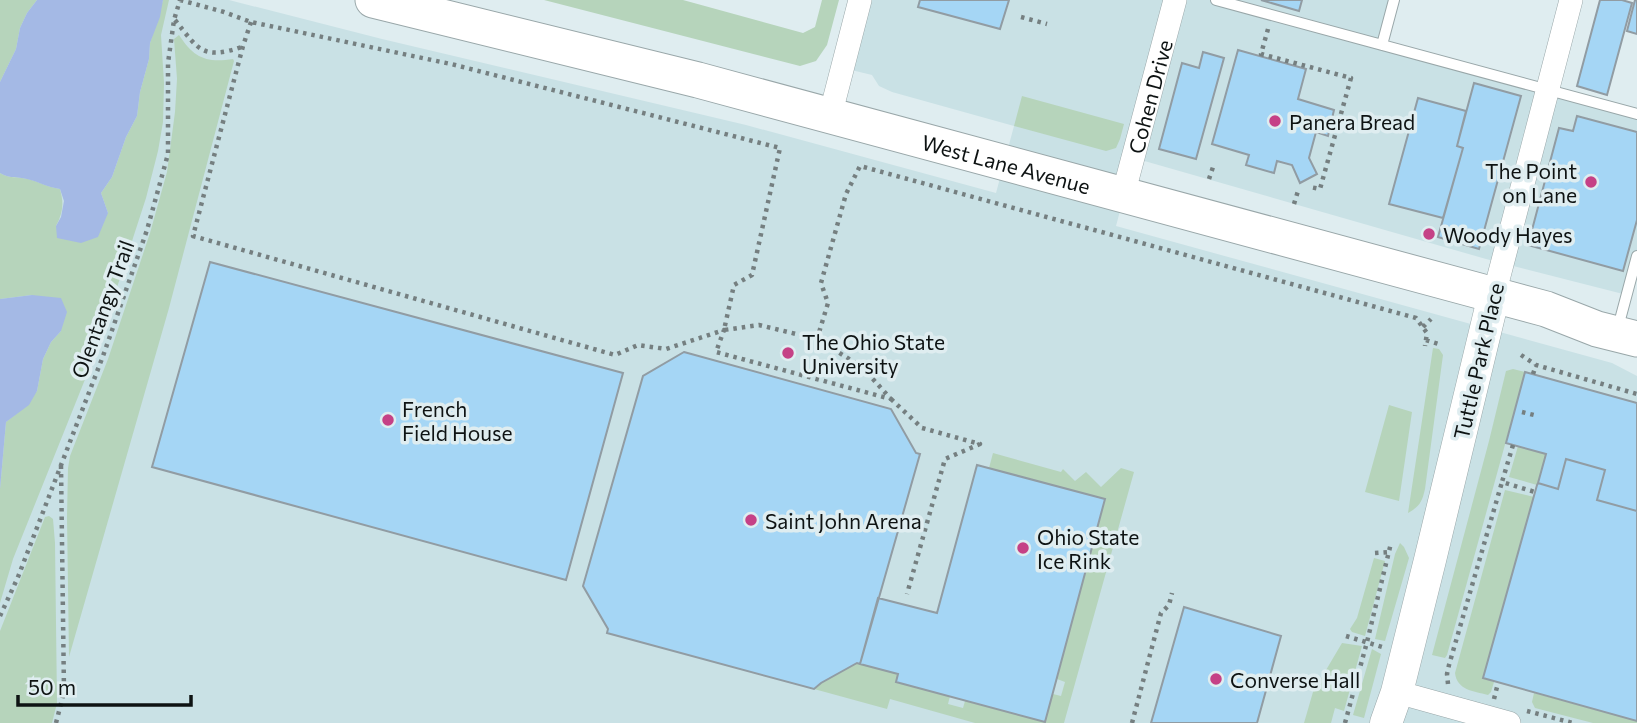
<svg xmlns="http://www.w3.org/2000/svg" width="1637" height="723" viewBox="0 0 1637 723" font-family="Commissioner,sans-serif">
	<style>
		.built { fill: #c9e1e5 }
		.green { fill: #b6d4bb }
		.water { fill: #a4b9e5 }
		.building { fill: #a5d6f5; stroke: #919ca3; stroke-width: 2 }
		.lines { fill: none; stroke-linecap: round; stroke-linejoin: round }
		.lane-casing { stroke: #99a7a9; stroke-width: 12 }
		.street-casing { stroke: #99a7a9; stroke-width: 24 }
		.secondary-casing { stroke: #99a7a9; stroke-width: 33 }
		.primary-casing { stroke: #99a7a9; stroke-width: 37 }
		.path { stroke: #757f80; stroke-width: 4.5; stroke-dasharray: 3.5 5; stroke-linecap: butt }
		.lane { stroke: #fff; stroke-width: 10 }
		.street { stroke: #fff; stroke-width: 23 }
		.secondary { stroke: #fff; stroke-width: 32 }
		.primary { stroke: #fff; stroke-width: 35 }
		.poi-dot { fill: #c54186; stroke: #dfedf0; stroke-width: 2.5 }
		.labels { text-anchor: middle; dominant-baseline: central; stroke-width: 7; stroke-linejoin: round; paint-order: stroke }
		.street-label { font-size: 21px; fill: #0e1313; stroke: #dfedf0 }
		.poi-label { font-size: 21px; fill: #0e1313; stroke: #dfedf0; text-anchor: start }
	</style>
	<rect width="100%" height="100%" fill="#dfedf0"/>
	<path class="built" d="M0,0H229L382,39L746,125L996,193L1014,126L892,92L879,86L872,75L843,68L860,0H1394L1382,44L1637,114V256L1627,295L1486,259L1134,158L1116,226L1612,363L1637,376V723H0Z"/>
	<path class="green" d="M0,0H37L27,13L20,28L16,49L0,82Z
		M163,0H169L161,35L164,83L163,122L158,151L146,198L96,352L13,559L0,603V489L6,422L16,414L37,391L43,359L51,342L61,331L32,295L0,299V173C9,179 17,176 28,179C40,182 47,187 60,189C64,203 63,213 56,226L108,213L101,193L112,177L126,137L137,116L140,92L149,59L150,43Z
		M544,0H683L803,33L815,27L822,0H839L827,45L816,61L800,66Z
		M179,35C194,58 206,63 233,59L234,61L169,308L69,657L67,517L68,468L70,456L108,359L150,233L167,172L175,112L177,79L174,39Z
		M1022,96L1124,124L1120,139L1116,148L1106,151L1014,126Z
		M1433,348L1439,349L1443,355L1425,489C1422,502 1420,506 1408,513Z
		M1513,369L1525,372L1447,655L1445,658L1432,655L1489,441L1506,371Z
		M1389,405L1412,412L1399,501L1365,492Z
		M1518,446L1546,454L1537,485L1509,477Z
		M993,453L1061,472L1063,469L1075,481L1086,472L1101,487L1121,468L1134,472L1064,723H975L890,699L887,709L814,689L821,683L857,663L898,674L950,696L948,704L963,708L965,701L1045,722L1053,694L1061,696L1065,682L1057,679L1105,500L989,468Z
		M1505,490L1534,497L1483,678L1494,682L1491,692L1488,695C1473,691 1457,690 1455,673Z
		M49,516L53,519L55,543L57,703L52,723H0V631L45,517Z
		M1400,543L1404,547L1409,558L1385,641L1375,639L1395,554Z
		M1374,558L1385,561L1365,636L1352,632L1350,629L1357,618Z
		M1342,643L1362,646L1344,711L1335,708L1331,723H1304L1313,692Z
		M1372,649L1381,654L1364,718L1353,715Z
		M1534,693L1637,721V723H1593L1535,708L1532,702Z"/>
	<path class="water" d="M37,0H163L160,17L150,43L149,59L140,92L137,116L126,137L112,177L101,193L108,213L98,237L81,243L57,238L56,226L61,217L64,201L60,189C46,187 40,182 27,179C17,176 9,179 0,173V82L16,49L20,28L27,13Z
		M32,295L61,298L67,312L61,331L51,342L43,359L37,391L29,405L6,422L0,489V299Z"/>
	<path class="building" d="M920,0H1009L1000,29L918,7Z
		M1261,0H1302L1299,11Z
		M1600,0H1622L1632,3L1607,95L1577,86Z
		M1635,0H1637V34L1627,31Z
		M1238,50L1306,69L1298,99L1334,110L1328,136L1316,132L1309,158L1317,174L1300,183L1292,165L1277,161L1274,173L1246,165L1249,155L1212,144Z
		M1203,52L1224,58L1196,159L1159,149L1182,63L1199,68Z
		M1474,83L1521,96L1479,249L1438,237L1463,148L1457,146Z
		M1418,98L1466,111L1457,146L1463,148L1443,218L1389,204Z
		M1577,116L1637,132V220L1623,271L1528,245L1559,128L1573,131Z
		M210,262L623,373L566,580L152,467Z
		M684,352L891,409L916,453L920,454L860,664L857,663L821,683L814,689L607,633L608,629L583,586L643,376Z
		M1525,372L1637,403V511L1597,500L1605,470L1566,459L1558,489L1538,483L1546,454L1506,443Z
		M1566,459L1605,470L1597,500L1637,511V721L1483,678L1537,485L1538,483L1558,489Z
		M977,465L1105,499L1045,722L896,682L898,674L860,664L878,598L937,613Z
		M1184,607L1281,636L1257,723H1151Z"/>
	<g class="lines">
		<defs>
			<path id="lane" d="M1216,0L1637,114
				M1382,45L1394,0
				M1617,331L1637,256"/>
			<g id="street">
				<path d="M830,116L860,0"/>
				<path id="s1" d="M1123,195L1175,0"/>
				<path d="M1494,295L1571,0"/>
				<path d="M1397,692L1509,723"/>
			</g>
			<path id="secondary" d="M1386,723L1397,692L1430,560L1494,295"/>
			<g id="primary">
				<path id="s2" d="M373,0L698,80L1494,295L1546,309L1597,329L1637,339"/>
			</g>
		</defs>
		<use href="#lane" class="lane-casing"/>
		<use href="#street" class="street-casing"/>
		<use href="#secondary" class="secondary-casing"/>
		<use href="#primary" class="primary-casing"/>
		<path class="path" d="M180,0L224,12L251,22L451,64L780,148L752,275L734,285L724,330L759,325L817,339L828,303L821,283L846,194L860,166L1416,318L1427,333L1425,346
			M1021,17L1047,24
			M175,20C199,50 202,60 242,47
			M251,22L243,46L193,236L615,355L638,345L666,349L724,330L716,352L891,399L862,367L817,339
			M1268,29L1261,54L1351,78L1320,189L1310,187
			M1209,179L1213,167
			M1294,204L1298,191
			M1423,327L1431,319
			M1426,340L1442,345
			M1521,355L1536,365L1637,394
			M1533,374L1536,365
			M891,399L922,428L980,444L945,459L907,594
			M1522,412L1538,416
			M1513,445L1502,482L1535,492
			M1375,553L1389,552
			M0,616L18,577L103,356L147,230L168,154V63L174,20L180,0
			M1346,636L1382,647
			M1448,684L1447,674L1449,665L1502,482
			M1494,699L1498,683
			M1527,711L1573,723
			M56,723L64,692L61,466
			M1132,723L1161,613L1169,605L1172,593
			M1345,723L1367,642L1391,543"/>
		<use href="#lane" class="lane"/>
		<use href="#street" class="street"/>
		<use href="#secondary" class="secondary"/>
		<use href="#primary" class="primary"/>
	</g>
	<g class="poi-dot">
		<circle cx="1275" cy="121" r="7"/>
		<circle cx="1591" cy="182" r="7"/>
		<circle cx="1429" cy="234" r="7"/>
		<circle cx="788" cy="353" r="7"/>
		<circle cx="388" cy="420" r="7"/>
		<circle cx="751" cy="520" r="7"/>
		<circle cx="1023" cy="548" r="7"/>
		<circle cx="1216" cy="679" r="7"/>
	</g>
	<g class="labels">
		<g class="street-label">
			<text stroke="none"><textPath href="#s1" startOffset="102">Cohen Drive</textPath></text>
			<text stroke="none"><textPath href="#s2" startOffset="654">West Lane Avenue</textPath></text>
			<text transform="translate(102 309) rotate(-70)">Olentangy Trail</text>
			<text transform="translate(1478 361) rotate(-77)">Tuttle Park Place</text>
		</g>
		<g class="poi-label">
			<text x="1289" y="121">Panera Bread</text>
			<text x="1577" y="170" text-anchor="end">The Point<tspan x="1577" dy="24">on Lane</tspan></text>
			<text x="1443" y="234">Woody Hayes</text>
			<text x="802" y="341">The Ohio State<tspan x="802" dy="24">University</tspan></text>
			<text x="402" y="408">French<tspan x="402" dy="24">Field House</tspan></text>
			<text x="765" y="520">Saint John Arena</text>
			<text x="1037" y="536">Ohio State<tspan x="1037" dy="24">Ice Rink</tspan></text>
			<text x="1230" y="679">Converse Hall</text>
		</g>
	</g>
	<path d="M18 695v10h173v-10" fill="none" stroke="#0e1313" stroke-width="3.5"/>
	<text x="28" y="695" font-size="21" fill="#0e1313" stroke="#dfedf0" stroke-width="5" paint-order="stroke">50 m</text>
</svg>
